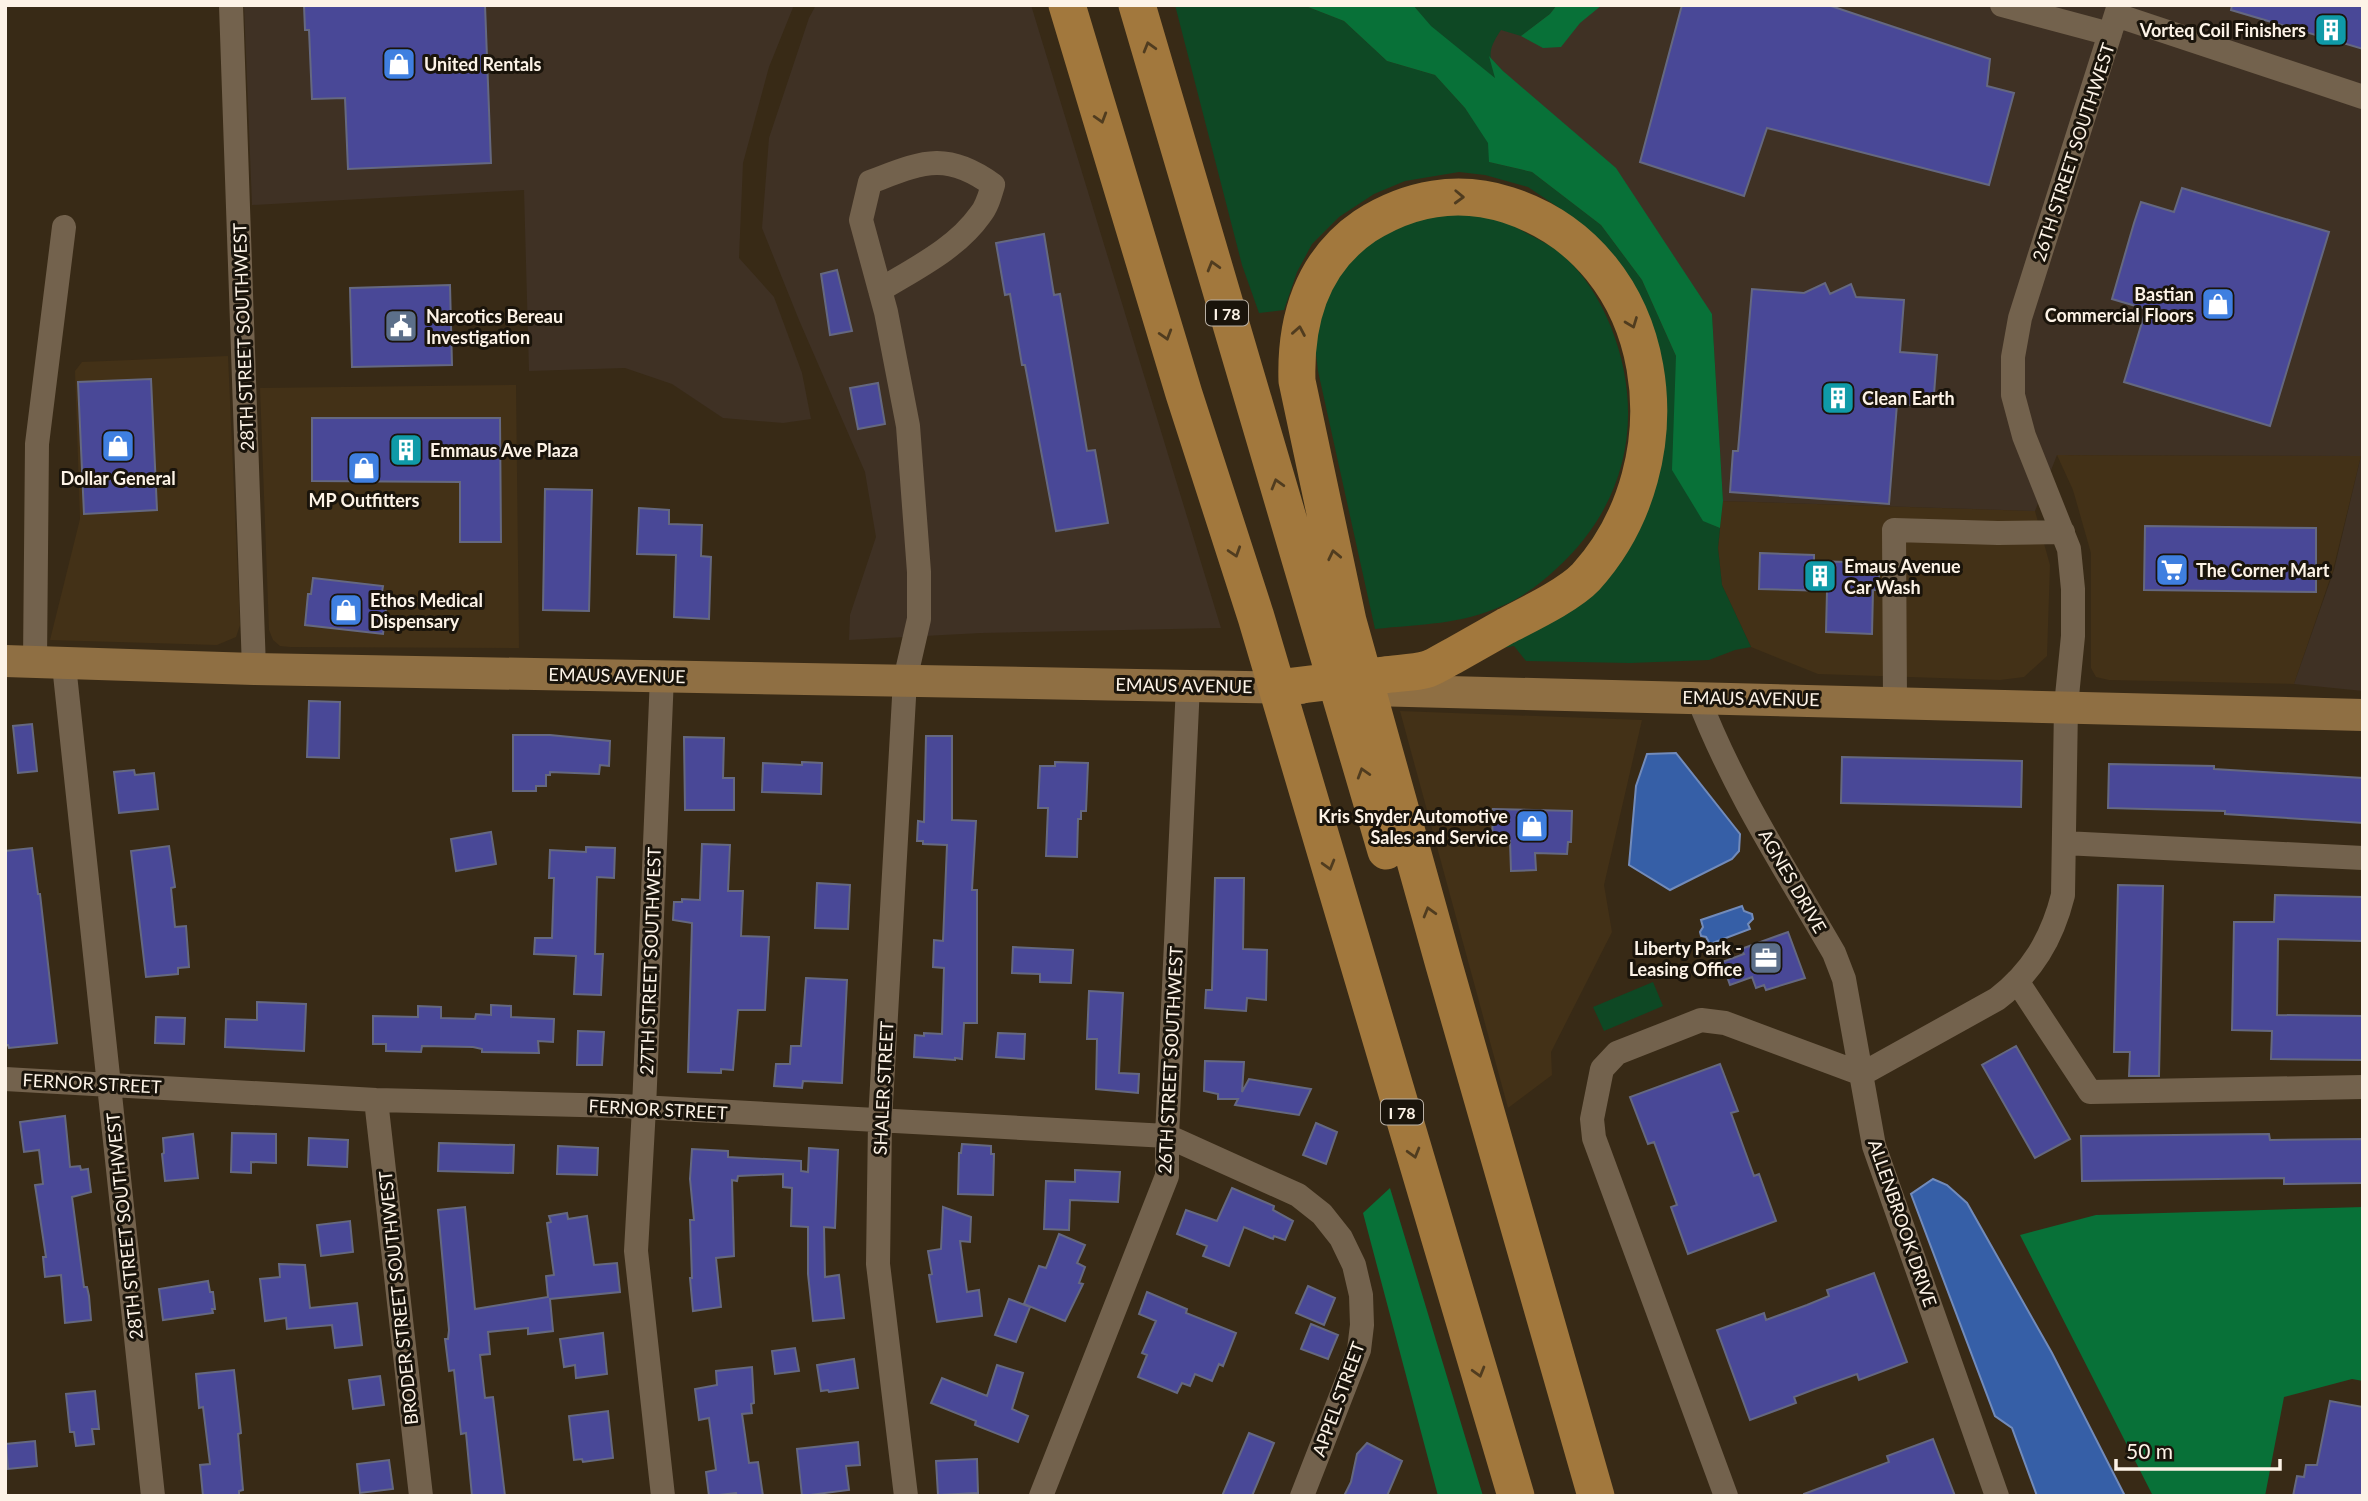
<svg xmlns="http://www.w3.org/2000/svg" width="2368" height="1501" viewBox="0 0 2368 1501" font-family="Lato,sans-serif">
	<style>
		.built { fill: #433117 }
		.industrial { fill: #3f3124 }
		.green { fill: #0e4824 }
		.forest { fill: #087138 }
		.water { fill: #365fa7; stroke: #728bba; stroke-width: 2 }
		.building { fill: #494897; stroke: #656880; stroke-width: 2 }
		.lines { fill: none; stroke-linecap: round; stroke-linejoin: round }
		.minor { stroke: #73624d; stroke-width: 24 }
		.major { stroke: #8f6f43; stroke-width: 32 }
		.highway { stroke: #a2783d; stroke-width: 37 }
		.oneway { stroke: #503c1f }
		.labels { text-anchor: middle; dominant-baseline: central; stroke-width: 6; stroke-linejoin: round; paint-order: stroke }
		.shield { fill: #1a140b; stroke: #b9b0a5; stroke-width: 2 }
		.shield-label { font-size: 16px; font-weight: bold; fill: #fdf3e7 }
		.poi-label { font-size: 18px; font-weight: bold; fill: #fdf3e7; stroke: #1a140b; text-anchor: start }
		.street-label { font-size: 18px; fill: #fdf3e7; stroke: #1a140b }
	</style>
	<rect width="100%" height="100%" fill="#382a16"/>
	<path class="built" d="M228,356L240,625L236,637L217,645L50,640L80,519L75,371L82,362Z
		M516,385L519,648L290,647L280,646L273,640L269,630L260,388Z
		M2057,455L2361,456L2333,570L2294,684L2109,680L2096,677L2091,668V553L2073,490Z
		M1723,501L2035,511L2050,565L2047,656L2024,677L2000,680L1818,674L1751,647L1722,585L1718,548Z
		M1400,711L1642,720L1604,885L1612,932L1551,1052L1552,1075L1508,1108Z"/>
	<path class="industrial" d="M244,5H794L769,67L743,163L739,258L774,297L802,373L811,419L783,423L723,418L672,384L625,368L529,371L524,190L252,205Z
		M816,5H1031L1221,628L981,633L849,640L850,615L876,537L865,472L799,320L762,228L769,138L809,18Z
		M1441,5H2363V691L2294,684L2334,570L2361,456L2057,455L2035,511L1723,501L1712,314L1503,71Z"/>
	<path class="green" d="M1175,5H1303L1344,21L1387,61L1435,75L1465,108L1489,143V162L1532,172L1601,225L1642,280L1676,356V402L1703,520L1720,528L1718,548L1722,585L1751,647L1735,650L1709,660L1630,663L1526,661L1514,646L1503,648L1544,620L1661,425L1568,214L1528,187L1485,175L1459,172L1405,181L1374,194L1339,217L1312,244L1297,272L1284,310L1259,313L1242,265Z
		M1413,5H1557L1550,14L1521,36L1501,30C1487,51 1489,55 1496,79L1430,26Z
		M1478,206C1497,217 1515,227 1534,237C1541,241 1550,245 1557,250C1581,269 1600,299 1611,327C1646,416 1627,505 1556,569C1541,583 1523,597 1504,605C1461,625 1421,624 1375,629L1318,371L1315,345L1321,297L1368,235L1391,221Z
		M1653,982L1663,1006L1604,1031L1593,1007Z"/>
	<path class="forest" d="M1303,5H1413L1431,26L1495,78L1489,56L1503,71L1616,168L1712,314L1723,501L1720,528L1703,521L1672,470L1676,356L1642,280L1601,225L1532,172L1489,162L1488,143L1465,108L1435,75L1387,61L1344,21Z
		M1557,5H1602L1580,23L1561,47L1543,48L1521,36L1550,14Z
		M1390,1188L1483,1496H1438L1363,1213Z
		M2363,1207V1381L2352,1379L2284,1397L2265,1496H2153L2020,1235L2096,1215Z"/>
	<path class="water" d="M1676,753L1740,834L1739,851L1732,859L1670,890L1629,865L1636,786L1647,754Z
		M1742,906L1744,911L1752,914L1753,919L1748,924L1750,929L1710,944L1706,937L1701,936L1700,932L1703,927L1701,920Z
		M1933,1179L1947,1185L1967,1203L2052,1353L2125,1496H2037L2012,1428L1995,1416L1911,1194Z"/>
	<path class="building" d="M304,5H485L491,163L348,169L345,98L312,99L309,30H305Z
		M1682,5H1828L1990,59L1987,86L2014,93L1989,185L1767,128L1744,196L1640,162Z
		M2232,5H2363V49L2231,10Z
		M2182,188L2329,232L2270,426L2124,382L2146,309L2112,299L2134,223L2141,202L2174,212Z
		M1044,234L1054,295L1060,294L1087,451L1095,450L1108,523L1056,531L1025,365H1022L1010,294L1005,295L996,243Z
		M837,270L852,331L830,335L821,274Z
		M1825,283L1830,294L1851,284L1856,297L1904,300L1900,352L1937,355L1933,407L1897,404L1889,504L1730,492L1733,451H1738L1752,289L1804,293Z
		M450,285L452,365L352,367L350,288Z
		M151,379L157,510L84,514L78,382Z
		M878,383L885,424L858,429L850,388Z
		M312,418H500L501,542H460V482L312,481Z
		M545,489L592,490L589,611L543,610Z
		M639,508L669,510V524L702,525L701,556L711,557L709,619L674,617L676,555L637,554Z
		M2145,526L2316,528V592L2144,590Z
		M1760,553L1814,555V561L1879,563V590H1873L1872,634L1826,632L1827,591L1759,589Z
		M313,578L383,586L382,592H388L383,634L305,625L308,594H311Z
		M309,701L340,702L339,758L307,757Z
		M32,724L37,771L18,773L13,726Z
		M513,735H550L610,741L609,766L600,765L599,774L550,772V775H546V786H536V791H513Z
		M926,736H952V820L976,821L972,890H977V1023H964L962,1059L955,1058V1060L914,1057L915,1035L924,1036V1033L942,1034L944,968L933,967L934,940L943,941L947,845L923,844V841H917L918,821L924,822Z
		M684,737L724,738L723,778H734V810H685Z
		M1842,757L2022,761L2021,807L1841,803Z
		M802,762L822,763L821,794L762,792L763,763L802,765Z
		M1055,762L1088,763L1086,811H1081V819H1078L1077,857L1046,856L1048,808H1038L1040,766H1055Z
		M2109,764L2214,766V769L2363,778V823L2225,814V811L2108,808Z
		M134,770L135,775L154,773L158,809L119,813L114,772Z
		M1493,809L1572,811L1571,842H1568L1567,854L1535,853L1536,870L1511,871L1510,841H1492Z
		M491,832L496,864L456,871L451,839Z
		M702,844L730,845L728,891H743L741,936L769,937L765,1010H738L733,1070L721,1069V1073L688,1072L692,923L673,920L674,902H682V899L700,900Z
		M169,846L175,887L171,888L175,927L186,926L189,967L178,968V974L146,977L131,851Z
		M586,847L615,848L614,878L597,877L595,954H603L601,995L574,994L576,956L534,954L535,938H552L554,878H549L550,850L586,852Z
		M32,848L38,894H40L57,1043L9,1048L8,1045H5V851Z
		M1215,878H1244L1243,949L1267,950L1266,1000L1247,998L1246,1011L1205,1008L1206,990H1212Z
		M817,883L850,885L848,929L815,928Z
		M2118,885L2163,886L2159,1076H2129L2130,1052H2114Z
		M2275,895L2363,897V941L2278,939L2277,1015L2363,1016V1060L2271,1059L2272,1031L2232,1030L2234,922H2274Z
		M1788,932L1805,978L1766,990L1764,985L1756,988L1752,977L1730,985L1722,962L1744,954L1741,949Z
		M1013,947L1073,950L1071,983L1040,982V974L1012,973Z
		M806,978L847,980L842,1083L803,1081L802,1088L774,1086L776,1064H790L791,1046H801Z
		M1089,991L1123,993L1119,1073L1139,1074L1138,1093L1096,1089L1097,1039H1087Z
		M257,1002L306,1004L304,1051L225,1047L226,1019L257,1020Z
		M491,1005L511,1006V1017L554,1019L553,1042L538,1041L539,1053L482,1052V1049L473,1047L422,1046L421,1052L386,1051V1044H373V1016L418,1017V1006L441,1007V1018L475,1019L476,1014L491,1015Z
		M156,1017L185,1018L184,1044L155,1043Z
		M578,1031L604,1032L602,1065H577Z
		M998,1033L1025,1034L1024,1059L996,1057Z
		M2016,1046L2070,1139L2035,1158L1982,1065Z
		M1205,1061L1244,1062L1242,1092L1249,1079L1311,1089L1299,1115L1235,1105L1238,1099H1218V1094L1204,1091Z
		M1720,1064L1738,1111L1731,1113L1754,1176L1759,1174L1776,1221L1688,1254L1671,1207L1677,1205L1669,1183L1654,1142L1648,1144L1630,1097Z
		M65,1116L70,1167L80,1166L81,1170L88,1169L91,1192L72,1197L84,1287H87L89,1296L91,1320L65,1323L61,1275L45,1277L43,1257H46L35,1185L43,1184L39,1150L24,1152L20,1122Z
		M1316,1123L1337,1132L1326,1164L1303,1155Z
		M232,1133L276,1134V1163L251,1162V1173L231,1172Z
		M193,1134L198,1178L165,1181L162,1154L164,1153L163,1138Z
		M2269,1134L2270,1140L2363,1139V1183L2284,1184V1178L2082,1181L2081,1136Z
		M309,1138L348,1140L347,1167L308,1165Z
		M439,1143L514,1145L513,1173L438,1171Z
		M962,1144L991,1146V1154H994L993,1195L958,1194L959,1153H961Z
		M558,1146L598,1148L597,1175L557,1174Z
		M809,1148L838,1150L835,1228L824,1227L825,1277L839,1275L844,1318L813,1321L808,1274V1227L791,1226L792,1188L783,1187V1174L738,1176L737,1181L732,1180L734,1256L716,1258L721,1307L693,1311L690,1278H692L690,1220H694L690,1179L692,1149L728,1151V1157L801,1161V1171L808,1172Z
		M1075,1170L1120,1172L1118,1202L1070,1200L1069,1230L1044,1229L1046,1181L1075,1182Z
		M1232,1188L1274,1206L1273,1210L1293,1221L1285,1240L1274,1236L1273,1239L1244,1227L1229,1266L1203,1256L1207,1246L1177,1234L1186,1210L1217,1221Z
		M465,1207L475,1309L548,1297L546,1276L554,1275L547,1223L551,1222L549,1216L567,1213L568,1219L587,1216L594,1265L617,1263L620,1292L550,1299L553,1331L528,1334V1328L488,1332L490,1354L480,1355L485,1398L493,1397L505,1496H472L466,1433L461,1434L454,1370L449,1371L445,1339H448L449,1330L438,1210Z
		M943,1207L971,1217L970,1242L960,1241L967,1292L979,1290L982,1316L937,1322L929,1275L932,1274L928,1251L941,1249Z
		M350,1221L353,1252L321,1256L317,1225Z
		M1059,1234L1085,1245L1077,1263L1085,1267L1079,1283L1083,1284L1065,1321L1024,1304L1039,1266L1046,1268Z
		M279,1264L305,1265L310,1308L357,1303L362,1345L335,1348L332,1325L287,1329L286,1318L265,1321L260,1279L280,1277Z
		M1874,1273L1907,1362L1859,1380L1857,1374L1815,1389L1794,1397L1796,1403L1750,1420L1717,1330L1764,1313L1766,1320L1807,1305L1829,1296L1827,1290Z
		M208,1281L210,1292H213L215,1309H212L213,1313L163,1320L159,1289Z
		M1308,1286L1335,1298L1324,1325L1296,1313Z
		M1147,1292L1187,1309L1186,1313L1236,1333L1223,1366L1219,1364L1212,1381L1195,1374L1190,1386L1182,1383L1177,1393L1138,1377L1147,1355L1142,1353L1156,1321L1139,1314Z
		M1009,1299L1030,1307L1016,1342L995,1335Z
		M1311,1324L1338,1335L1328,1359L1301,1349Z
		M603,1333L607,1374L576,1378L575,1365L564,1367L560,1339Z
		M795,1348L799,1371L775,1374L772,1351Z
		M854,1359L858,1388L829,1392L828,1390L821,1391L817,1365Z
		M997,1365L1023,1373L1012,1409L1028,1416L1018,1442L975,1425L976,1421L931,1403L942,1378L987,1396Z
		M752,1367L754,1403L751,1404L752,1413L742,1414L749,1463L758,1462L763,1496H737L736,1493L709,1496L706,1472L716,1470L709,1418L699,1420L695,1389L717,1385L716,1371Z
		M234,1370L241,1433L238,1434L243,1490L239,1491V1496H203L200,1465L210,1464L203,1407L199,1408L196,1374Z
		M380,1376L384,1405L353,1409L349,1380Z
		M95,1391L99,1429H92L94,1444L76,1446L74,1432H70L66,1394Z
		M2330,1401L2363,1407V1496H2293L2297,1476L2304,1477L2306,1465H2317Z
		M608,1411L613,1458L583,1462L582,1459L574,1460L569,1416Z
		M1249,1433L1274,1443L1252,1496H1222Z
		M1933,1439L1955,1496H1804V1494L1889,1462L1887,1456Z
		M35,1441L37,1466L8,1469L6,1444Z
		M858,1442L860,1465L846,1466L849,1490L802,1496L797,1449Z
		M1367,1443L1402,1461L1387,1496H1344L1351,1482L1357,1454Z
		M977,1459L978,1493L938,1495L936,1461Z
		M389,1460L393,1489L360,1493L357,1464Z"/>
	<g class="lines">
		<path class="minor" d="M231,5L254,669
			M2002,5L2110,34
			M2116,15L2363,97
			M880,290C914,269 956,249 980,215C987,207 990,195 993,185C945,150 921,163 870,182L861,220L886,312L908,426L919,572V619L905,680L880,1121L878,1264L906,1496
			M35,662L37,444L64,227
			M64,665L153,1496
			M662,676L644,1108L636,1251L663,1496
			M1698,697C1732,787 1786,870 1834,953L1844,979L1874,1146L1997,1496
			M1895,702L1894,530L1998,533L2063,532
			M2064,843L2363,858
			M2017,981L2090,1092L2363,1087
			M1862,1074L1997,999C2032,972 2052,939 2063,895L2066,706L2073,636V589L2069,549L2024,436L2013,395V357L2020,318L2119,5
			M5,1079L376,1100L622,1106L1167,1136L1298,1195L1322,1214L1341,1238L1354,1265L1361,1295L1362,1325L1359,1350L1302,1496
			M376,1100L421,1496
			M1041,1496L1167,1176V1136L1188,685
			M1726,1496L1594,1138L1592,1119L1602,1069L1617,1053L1701,1020L1725,1023L1862,1074"/>
		<path class="major" d="M5,661L254,669L1301,688
			M1370,690L2363,715"/>
		<path class="highway" d="M1067,5L1184,394L1256,617L1516,1496
			M1137,5L1386,851
			M1285,687C1318,683 1351,679 1384,675C1398,673 1415,673 1428,669C1436,666 1445,660 1453,656C1471,646 1488,636 1506,626C1529,614 1569,595 1586,577C1690,462 1665,256 1508,205C1458,189 1409,198 1365,226C1312,262 1295,320 1297,381L1348,621L1444,965L1596,1496"/>
	</g>
	<defs><path id="oneway-chevron" d="M-2-3.5L2.5 0L-2 3.5" fill="none" stroke-width="1.6" stroke-linecap="round" stroke-linejoin="round" transform="scale(1.75)"/></defs>
	<g class="oneway">
		<use href="#oneway-chevron" transform="translate(1149 47) rotate(-106)"/>
		<use href="#oneway-chevron" transform="translate(1101 118) rotate(73)"/>
		<use href="#oneway-chevron" transform="translate(1459 197) rotate(2)"/>
		<use href="#oneway-chevron" transform="translate(1213 266) rotate(-106)"/>
		<use href="#oneway-chevron" transform="translate(1632 323) rotate(69)"/>
		<use href="#oneway-chevron" transform="translate(1299 331) rotate(-80)"/>
		<use href="#oneway-chevron" transform="translate(1166 335) rotate(73)"/>
		<use href="#oneway-chevron" transform="translate(1277 484) rotate(-106)"/>
		<use href="#oneway-chevron" transform="translate(1235 552) rotate(72)"/>
		<use href="#oneway-chevron" transform="translate(1334 555) rotate(-102)"/>
		<use href="#oneway-chevron" transform="translate(1363 773) rotate(-107)"/>
		<use href="#oneway-chevron" transform="translate(1329 865) rotate(74)"/>
		<use href="#oneway-chevron" transform="translate(1429 912) rotate(-106)"/>
		<use href="#oneway-chevron" transform="translate(1414 1153) rotate(74)"/>
		<use href="#oneway-chevron" transform="translate(1479 1372) rotate(74)"/>
	</g>
	<defs>
		<symbol id="building-square" viewBox="-11 -11 22 22"><rect x="-9" y="-9" width="18" height="18" rx="4" fill="#0f9aa8" stroke="#1a140b"/><path d="M-4-6H4V6H1V3H-1V6H-4ZM-2.5-4.3h1.7v1.8h-1.7ZM.8-4.3h1.7v1.8H.8ZM-2.5-1h1.7V.8h-1.7ZM.8-1h1.7V.8H.8Z" fill="#fff"/></symbol>
		<symbol id="shop-square" viewBox="-11 -11 22 22"><rect x="-9" y="-9" width="18" height="18" rx="4" fill="#3f7fe0" stroke="#1a140b"/><path d="M-5-2.5h2.3a2.7 3.5 0 0 1 5.4 0H5L5.5 6h-11ZM-1.5-2.5h3a1.5 2.3 0 0 0-3 0Z" fill="#fff"/></symbol>
		<symbol id="civic-square" viewBox="-11 -11 22 22"><rect x="-9" y="-9" width="18" height="18" rx="4" fill="#5c6f8a" stroke="#1a140b"/><path d="M-.6-6.5H3V-4.5H.6V-3L4-1V1h2V6H-6V1h2V-1L-.6-3ZM-1.2 2.5V6h2.4V2.5Z" fill="#fff"/></symbol>
		<symbol id="supermarket-square" viewBox="-11 -11 22 22"><rect x="-9" y="-9" width="18" height="18" rx="4" fill="#3f7fe0" stroke="#1a140b"/><path d="M-6-5.5h2.5l.6 2H6L4.5 2H-2.5L-4.4-4H-6ZM-1.5 3.2a1.3 1.3 0 1 0 .1 0ZM3 3.2a1.3 1.3 0 1 0 .1 0Z" fill="#fff"/></symbol>
		<symbol id="office-square" viewBox="-11 -11 22 22"><rect x="-9" y="-9" width="18" height="18" rx="4" fill="#5c6f8a" stroke="#1a140b"/><path d="M-6-3h4V-5.5h4V-3h4V5H-6ZM-1-4.5V-3h2v-1.5ZM-6 0V1H6V0Z" fill="#fff"/></symbol>
	</defs>
	<g fill-rule="evenodd">
		<use href="#building-square" x="2312" y="11" width="38" height="38"/>
		<use href="#shop-square" x="380" y="45" width="38" height="38"/>
		<use href="#shop-square" x="2199" y="285" width="38" height="38"/>
		<use href="#civic-square" x="382" y="307" width="38" height="38"/>
		<use href="#building-square" x="1819" y="379" width="38" height="38"/>
		<use href="#shop-square" x="99" y="427" width="38" height="38"/>
		<use href="#building-square" x="387" y="431" width="38" height="38"/>
		<use href="#shop-square" x="345" y="449" width="38" height="38"/>
		<use href="#supermarket-square" x="2153" y="551" width="38" height="38"/>
		<use href="#building-square" x="1801" y="557" width="38" height="38"/>
		<use href="#shop-square" x="327" y="591" width="38" height="38"/>
		<use href="#shop-square" x="1513" y="807" width="38" height="38"/>
		<use href="#office-square" x="1747" y="939" width="38" height="38"/>
	</g>
	<g class="labels">
		<g class="shield">
			<rect x="1206" y="300.5" width="42" height="25" rx="5"/>
			<rect x="1381" y="1099.5" width="42" height="25" rx="5"/>
		</g>
		<g class="shield-label">
			<text x="1227" y="313">I 78</text>
			<text x="1402" y="1112">I 78</text>
		</g>
		<g class="poi-label">
			<text x="2306" y="30" text-anchor="end">Vorteq Coil Finishers</text>
			<text x="424" y="64">United Rentals</text>
			<text x="2194" y="294" text-anchor="end">Bastian<tspan x="2194" dy="21">Commercial Floors</tspan></text>
			<text x="426" y="316">Narcotics Bereau<tspan x="426" dy="21">Investigation</tspan></text>
			<text x="1862" y="398">Clean Earth</text>
			<text x="430" y="450">Emmaus Ave Plaza</text>
			<text x="118" y="478" text-anchor="middle">Dollar General</text>
			<text x="364" y="500" text-anchor="middle">MP Outfitters</text>
			<text x="1844" y="566">Emaus Avenue<tspan x="1844" dy="21">Car Wash</tspan></text>
			<text x="2196" y="570">The Corner Mart</text>
			<text x="370" y="600">Ethos Medical<tspan x="370" dy="21">Dispensary</tspan></text>
			<text x="1508" y="816" text-anchor="end">Kris Snyder Automotive<tspan x="1508" dy="21">Sales and Service</tspan></text>
			<text x="1742" y="948" text-anchor="end">Liberty Park -<tspan x="1742" dy="21">Leasing Office</tspan></text>
		</g>
		<g class="street-label">
			<text transform="translate(2073 152) rotate(-72)">26TH STREET SOUTHWEST</text>
			<text transform="translate(243 337) rotate(-92)">28TH STREET SOUTHWEST</text>
			<text transform="translate(617 675) rotate(1)">EMAUS AVENUE</text>
			<text transform="translate(1184 685) rotate(1)">EMAUS AVENUE</text>
			<text transform="translate(1751 698) rotate(1)">EMAUS AVENUE</text>
			<text transform="translate(1793 881) rotate(60)">AGNES DRIVE</text>
			<text transform="translate(650 961) rotate(-88)">27TH STREET SOUTHWEST</text>
			<text transform="translate(1170 1060) rotate(-87)">26TH STREET SOUTHWEST</text>
			<text transform="translate(92 1083) rotate(3)">FERNOR STREET</text>
			<text transform="translate(883 1088) rotate(-87)">SHALER STREET</text>
			<text transform="translate(658 1109) rotate(3)">FERNOR STREET</text>
			<text transform="translate(1903 1223) rotate(71)">ALLENBROOK DRIVE</text>
			<text transform="translate(124 1226) rotate(-96)">28TH STREET SOUTHWEST</text>
			<text transform="translate(398 1298) rotate(-96)">BRODER STREET SOUTHWEST</text>
			<text transform="translate(1338 1399) rotate(-70)">APPEL STREET</text>
		</g>
	</g>
	<rect width="2368" height="1501" fill="none" stroke="#fdf3e7" stroke-width="14"/>
	<path d="M2116 1459v10h164v-10" fill="none" stroke="#fdf3e7" stroke-width="3.5"/>
	<text x="2126" y="1459" font-size="21" fill="#fdf3e7" stroke="#1a140b" stroke-width="5" paint-order="stroke">50 m</text>
</svg>
